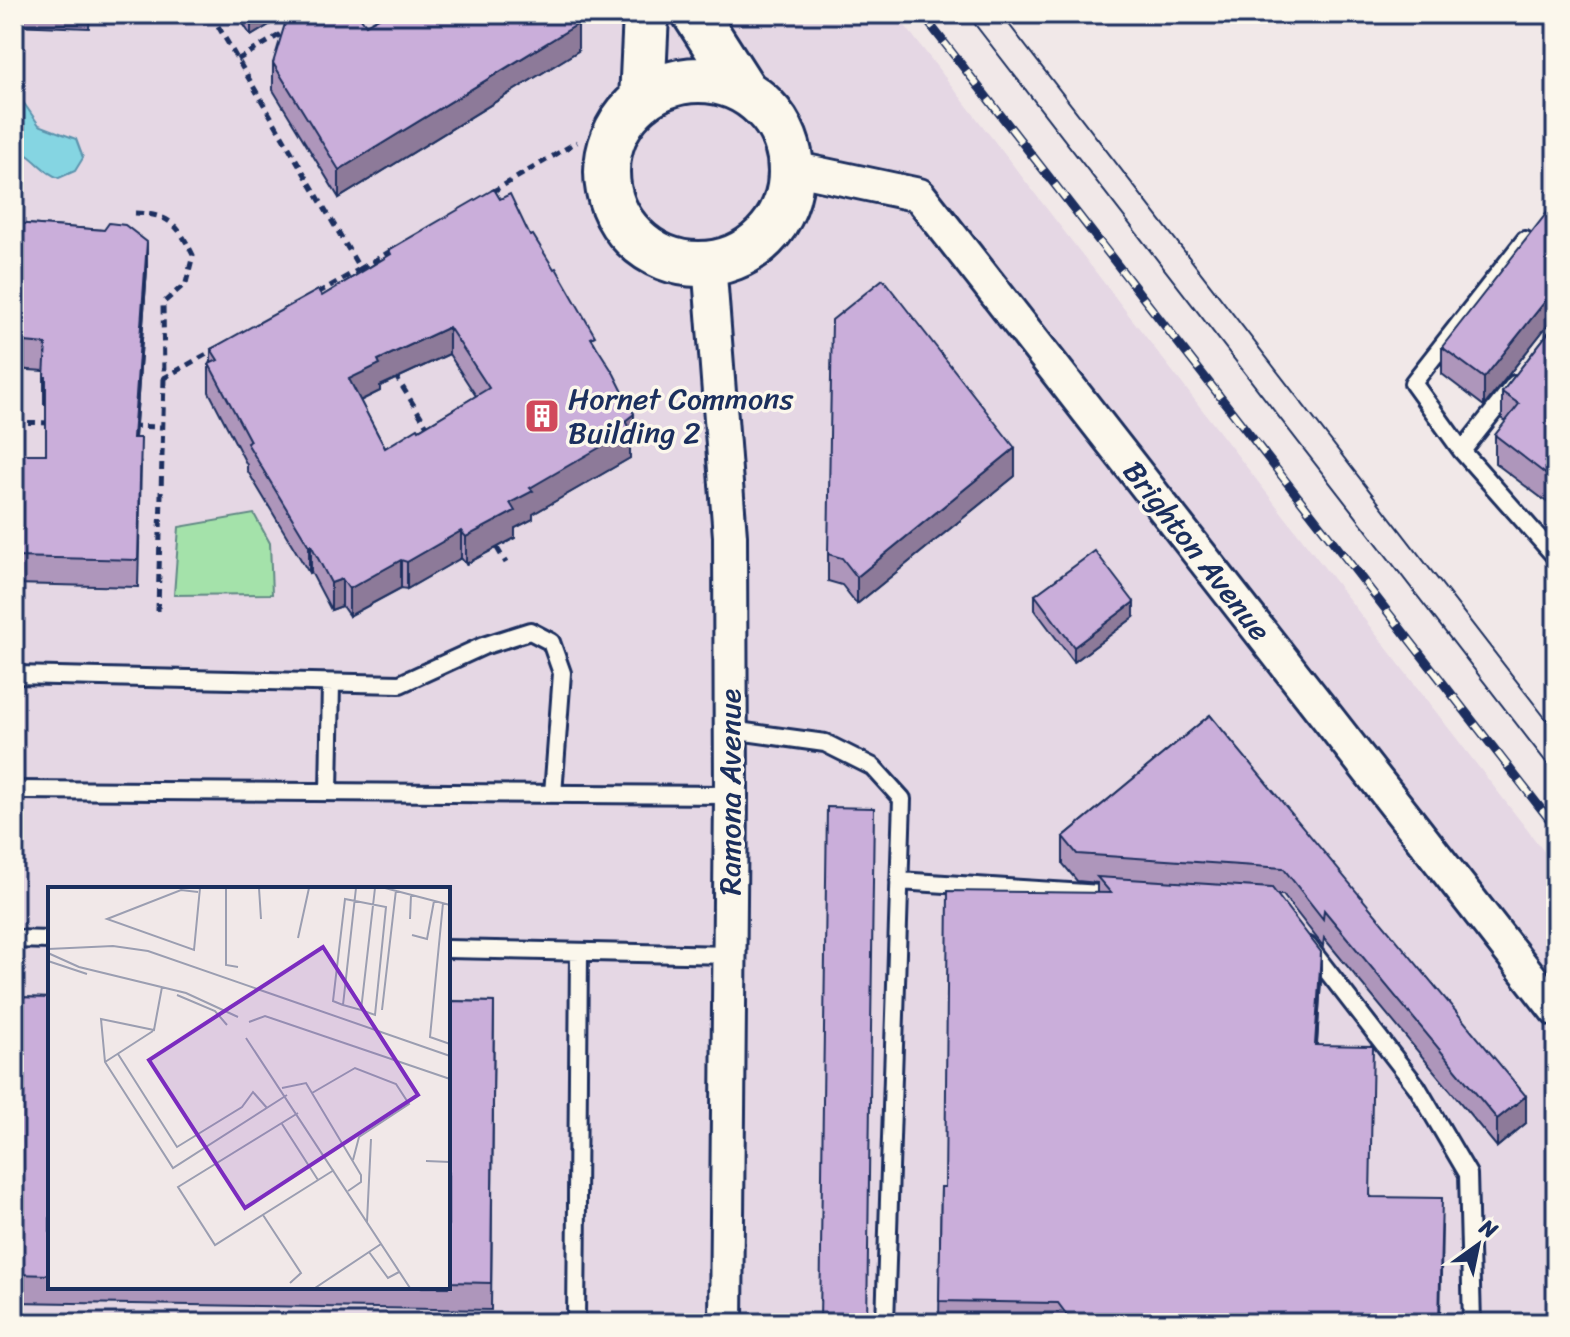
<svg xmlns="http://www.w3.org/2000/svg" width="1570" height="1337" viewBox="0 0 1570 1337" font-family="Sriracha,sans-serif">
	<style>
		.built { fill: #e5d7e4; fill-rule: evenodd }
		.green { fill: #a4e2aa; stroke: #608884; stroke-width: 2 }
		.water { fill: #85d5e2; stroke: #5b93ad; stroke-width: 2 }
		.lines { fill: none; stroke-linecap: round; stroke-linejoin: round }
		.lane-casing { stroke: #1b2f5e; stroke-width: 22 }
		.street-casing { stroke: #1b2f5e; stroke-width: 38 }
		.secondary-casing { stroke: #1b2f5e; stroke-width: 50 }
		.path { stroke: #1b2f5e; stroke-width: 5; stroke-dasharray: 8 6; stroke-linecap: butt }
		.lane { stroke: #fbf7ec; stroke-width: 16 }
		.street { stroke: #fbf7ec; stroke-width: 32 }
		.secondary { stroke: #fbf7ec; stroke-width: 44 }
		.tram { stroke: #1b2f5e; stroke-width: 2 }
		.rail-casing { stroke: #1b2f5e; stroke-width: 9 }
		.rail { stroke: #fbf7ec; stroke-width: 6; stroke-dasharray: 18; stroke-linecap: butt }
		.wall { fill: #ae96bb; stroke: #1b2f5e; stroke-width: 2; fill-rule: evenodd }
		.shaded-wall { fill: #8d7a99; stroke: #1b2f5e; stroke-width: 2 }
		.building { fill: #caaeda; stroke: #1b2f5e; stroke-width: 2; fill-rule: evenodd }
		.labels { text-anchor: middle; dominant-baseline: central; stroke-width: 7; stroke-linejoin: round; paint-order: stroke }
		.poi-label { font-size: 30px; fill: #1b2f5e; stroke: #fbf7ec; text-anchor: start }
		.street-label { font-size: 30px; fill: #1b2f5e; stroke: #fbf7ec }
		.inset-road { fill: none; stroke: #9b9eb1; stroke-width: 2 }
		.view { fill: #7b2cbf; fill-opacity: 0.15; stroke: #7b2cbf; stroke-width: 4 }
		.inset-edge { fill: none; stroke: #1b2f5e; stroke-width: 4 }
	</style>
	<rect width="100%" height="100%" fill="#f1e8e8"/>
	<filter id="ink" filterUnits="userSpaceOnUse"><feTurbulence type="fractalNoise" baseFrequency=".0125" numOctaves="2"/><feDisplacementMap in="SourceGraphic" scale="16" xChannelSelector="R" yChannelSelector="G"/><feConvolveMatrix kernelMatrix="1 2 1 2 8 2 1 2 1" color-interpolation-filters="sRGB"/></filter>
	<g filter="url(#ink)">
		<path class="built" d="M14,14H896L1556,867V1323H14ZM50,889H448V1287H50Z"/>
		<path class="green" d="M254,514L270,543L272,594L174,595L179,527Z"/>
		<path class="water" d="M14,89L39,125L76,139L83,158L75,171L59,178C41,172 34,154 14,149Z"/>
		<g class="lines">
			<defs>
				<path id="lane" d="M1515,384L1462,451L1554,555L1556,552
					M1462,451L1413,383L1525,240
					M14,675L400,684L483,646L530,631L551,642L562,673L553,794
					M731,730L825,743L873,767L902,799L885,1323
					M14,790L731,795
					M329,792L331,683
					M899,881L1101,894
					M14,939L50,940
					M1308,946L1417,1087L1468,1174L1472,1323
					M448,949L730,955
					M576,1323L579,952"/>
				<path id="street" d="M792,168L919,195L1556,1010
					M709,262L730,536L731,795L726,1323"/>
				<path id="secondary" d="M695,14L745,92
					M607 172a92 92 0 1 1 184 0a92 92 0 1 1-184 0Z
					M642,100L646,14"/>
			</defs>
			<use href="#lane" class="lane-casing"/>
			<use href="#street" class="street-casing"/>
			<use href="#secondary" class="secondary-casing"/>
			<path class="path" d="M211,14L360,269L314,295
				M237,60L288,30
				M492,192L577,142
				M135,213C170,214 178,225 193,255L186,283L163,303L164,378L214,350
				M360,269L394,249
				M395,375L430,431
				M14,422L50,423
				M131,426L162,427
				M497,548L506,563
				M158,611L164,378"/>
			<use href="#lane" class="lane"/>
			<use href="#street" class="street"/>
			<use href="#secondary" class="secondary"/>
			<path class="tram" d="M967,14L1556,775
				M1001,14L1556,732"/>
			<defs>
				<path id="rail" d="M922,14L1556,828"/>
			</defs>
			<use href="#rail" class="rail-casing"/>
			<use href="#rail" class="rail"/>
		</g>
		<path class="wall" d="M14,14H90L89,28L14,25Z
			M237,14H287L251,36Z
			M366,25L578,51L339,198L273,90V63Z
			M500,199L530,236L595,344L634,442L630,445V458L533,514V519L515,528V538L466,564L461,558L407,589L401,588L349,616L342,606L331,610L311,572L309,573L247,470V465L209,392V364L211,363V349L322,296L389,255V250ZM449,354L476,396L419,430L385,448L360,401L380,391V386Z
			M14,223L104,230L147,269L135,438L141,465L138,587L14,584V454H46V404H44V371L14,369Z
			M1556,323V509L1495,463V435L1506,422L1502,419V392Z
			M1547,326L1484,406L1442,374V347Z
			M1015,476L857,604L842,585L828,581V554Z
			M1035,595L1134,617L1074,662L1035,610Z
			M1210,715L1526,1123L1497,1147L1324,938L1323,946L1283,895H1277L1321,979L1317,1045L1371,1197L1442,1226L1440,1323H939L941,1187H945L1097,893V883L1077,881L1063,864V837Z
			M14,997L50,998V1287H448V1001L494,1002L491,1310L14,1302Z"/>
		<path class="shaded-wall" d="M251,14H287L251,36Z
			M578,24V51L339,198V170Z
			M147,242V269L133,465V438Z
			M1556,295V322L1547,326L1484,406V378L1547,299Z
			M449,327V354L380,386V391L349,406V379L378,360Z
			M634,414V442L630,445V458L533,514V519L515,528V538L466,564V537L530,488Z
			M1015,448V476L857,604V577Z
			M461,531V558L407,589V562Z
			M311,545V572L309,573V546Z
			M401,560V588L349,616V589Z
			M342,579V606L331,610V583Z
			M1134,602V617L1074,662V647Z
			M1321,952V979L1315,1073V1045Z
			M1526,1096V1123L1497,1147V1119Z"/>
		<path class="building" d="M288,14H358L366,25L386,14H572L578,24L339,170L273,63Z
			M494,189L500,199L510,194L530,236L533,235L554,269L556,268L595,336L591,338L614,374L634,414L625,421L630,430L530,488L533,491L510,503L515,511L466,537L461,531L407,562L401,560L349,589L342,579L331,583L311,545L309,546L247,443L250,441L209,364L218,360L211,349L318,290L322,296L391,254L389,250ZM449,327L489,388L419,430L418,428L385,448L349,379L380,364L378,360Z
			M1556,201V295L1547,299L1484,378L1442,347Z
			M14,223L104,230L109,223L125,225L147,242L133,438H141L138,560L14,557V454H46V377H44L46,344L14,341Z
			M883,279L1015,448L857,577L842,558L828,554L832,320Z
			M1556,323V482L1495,435L1519,404L1502,392Z
			M1095,551L1134,602L1074,647L1035,595Z
			M1210,715L1526,1096L1497,1119L1324,910L1323,919L1283,868L1077,854L1063,837Z
			M827,807L874,808L867,1323H820Z
			M1097,877L1272,888L1321,952L1315,1045L1373,1046L1370,1197L1442,1198L1439,1323H1073L1058,1303L939,1301L941,1187H945L948,891L1111,893Z
			M14,997L50,998V1275L14,1274Z
			M448,1001L494,1002L491,1283L448,1282Z"/>
	</g>
	<defs>
		<symbol id="building-square" viewBox="-11 -11 22 22"><rect x="-9" y="-9" width="18" height="18" rx="4" fill="#d1495b" stroke="#fbf7ec"/><path d="M-4-6H4V6H1V3H-1V6H-4ZM-2.5-4.3h1.7v1.8h-1.7ZM.8-4.3h1.7v1.8H.8ZM-2.5-1h1.7V.8h-1.7ZM.8-1h1.7V.8H.8Z" fill="#fff"/></symbol>
	</defs>
	<g fill-rule="evenodd">
		<use href="#building-square" x="522" y="396" width="40" height="40"/>
	</g>
	<g class="labels">
		<g class="poi-label">
			<text x="568" y="399">Hornet Commons<tspan x="568" dy="34">Building 2</tspan></text>
		</g>
		<g class="street-label">
			<text transform="translate(1197 551) rotate(52)">Brighton Avenue</text>
			<text transform="translate(730 792) rotate(-90)">Ramona Avenue</text>
		</g>
	</g>
	<g transform="translate(48 887)">
		<rect width="402" height="402" fill="#f1e8e8"/>
		<path class="inset-road" d="M178,1V78L190,80M211,1L213,32M308,1L295,118L313,123L327,1M337,1L402,18M150,5L133,3L59,32L146,63L152,1M395,16L382,150L402,157M362,32L363,8M364,48L379,52L386,14M250,51L261,1M0,62L65,59L100,64L402,169M0,66L31,80L138,106L190,130M0,74L39,87M114,100L106,143L53,132L57,175L125,281L239,208M129,108L167,124L179,138M295,118L285,114L297,12L338,20L327,128L313,123M334,123L348,3M201,135L217,129L402,192M198,151L362,401M70,167L129,260L194,220L205,205L219,221M57,175L105,144M234,201L258,196L313,288V295L300,304M264,206L307,181L348,197L361,217L311,250L305,273M250,226L130,300L167,358L286,283M234,237L270,293M378,274L402,275M215,328L253,386L242,396M319,335L323,252M321,365L340,391L351,385M267,401L333,357"/>
		<path class="view" d="M275,60L370,208L197,321L101,173Z"/>
		<rect width="402" height="402" class="inset-edge"/>
	</g>
	<rect width="1570" height="1337" fill="none" stroke="#fbf7ec" stroke-width="48"/>
	<rect x="24" y="24" width="1522" height="1289" fill="none" stroke="#1b2f5e" stroke-width="3" filter="url(#ink)"/>
	<g transform="translate(1478 1245) rotate(33)" stroke="#fbf7ec" stroke-width="6" paint-order="stroke">
	<path d="M0-6L14 30L0 20L-14 30Z" fill="#1b2f5e"/>
	<text y="-12" font-size="22" font-weight="bold" text-anchor="middle" fill="#1b2f5e">N</text>
	</g>
</svg>
